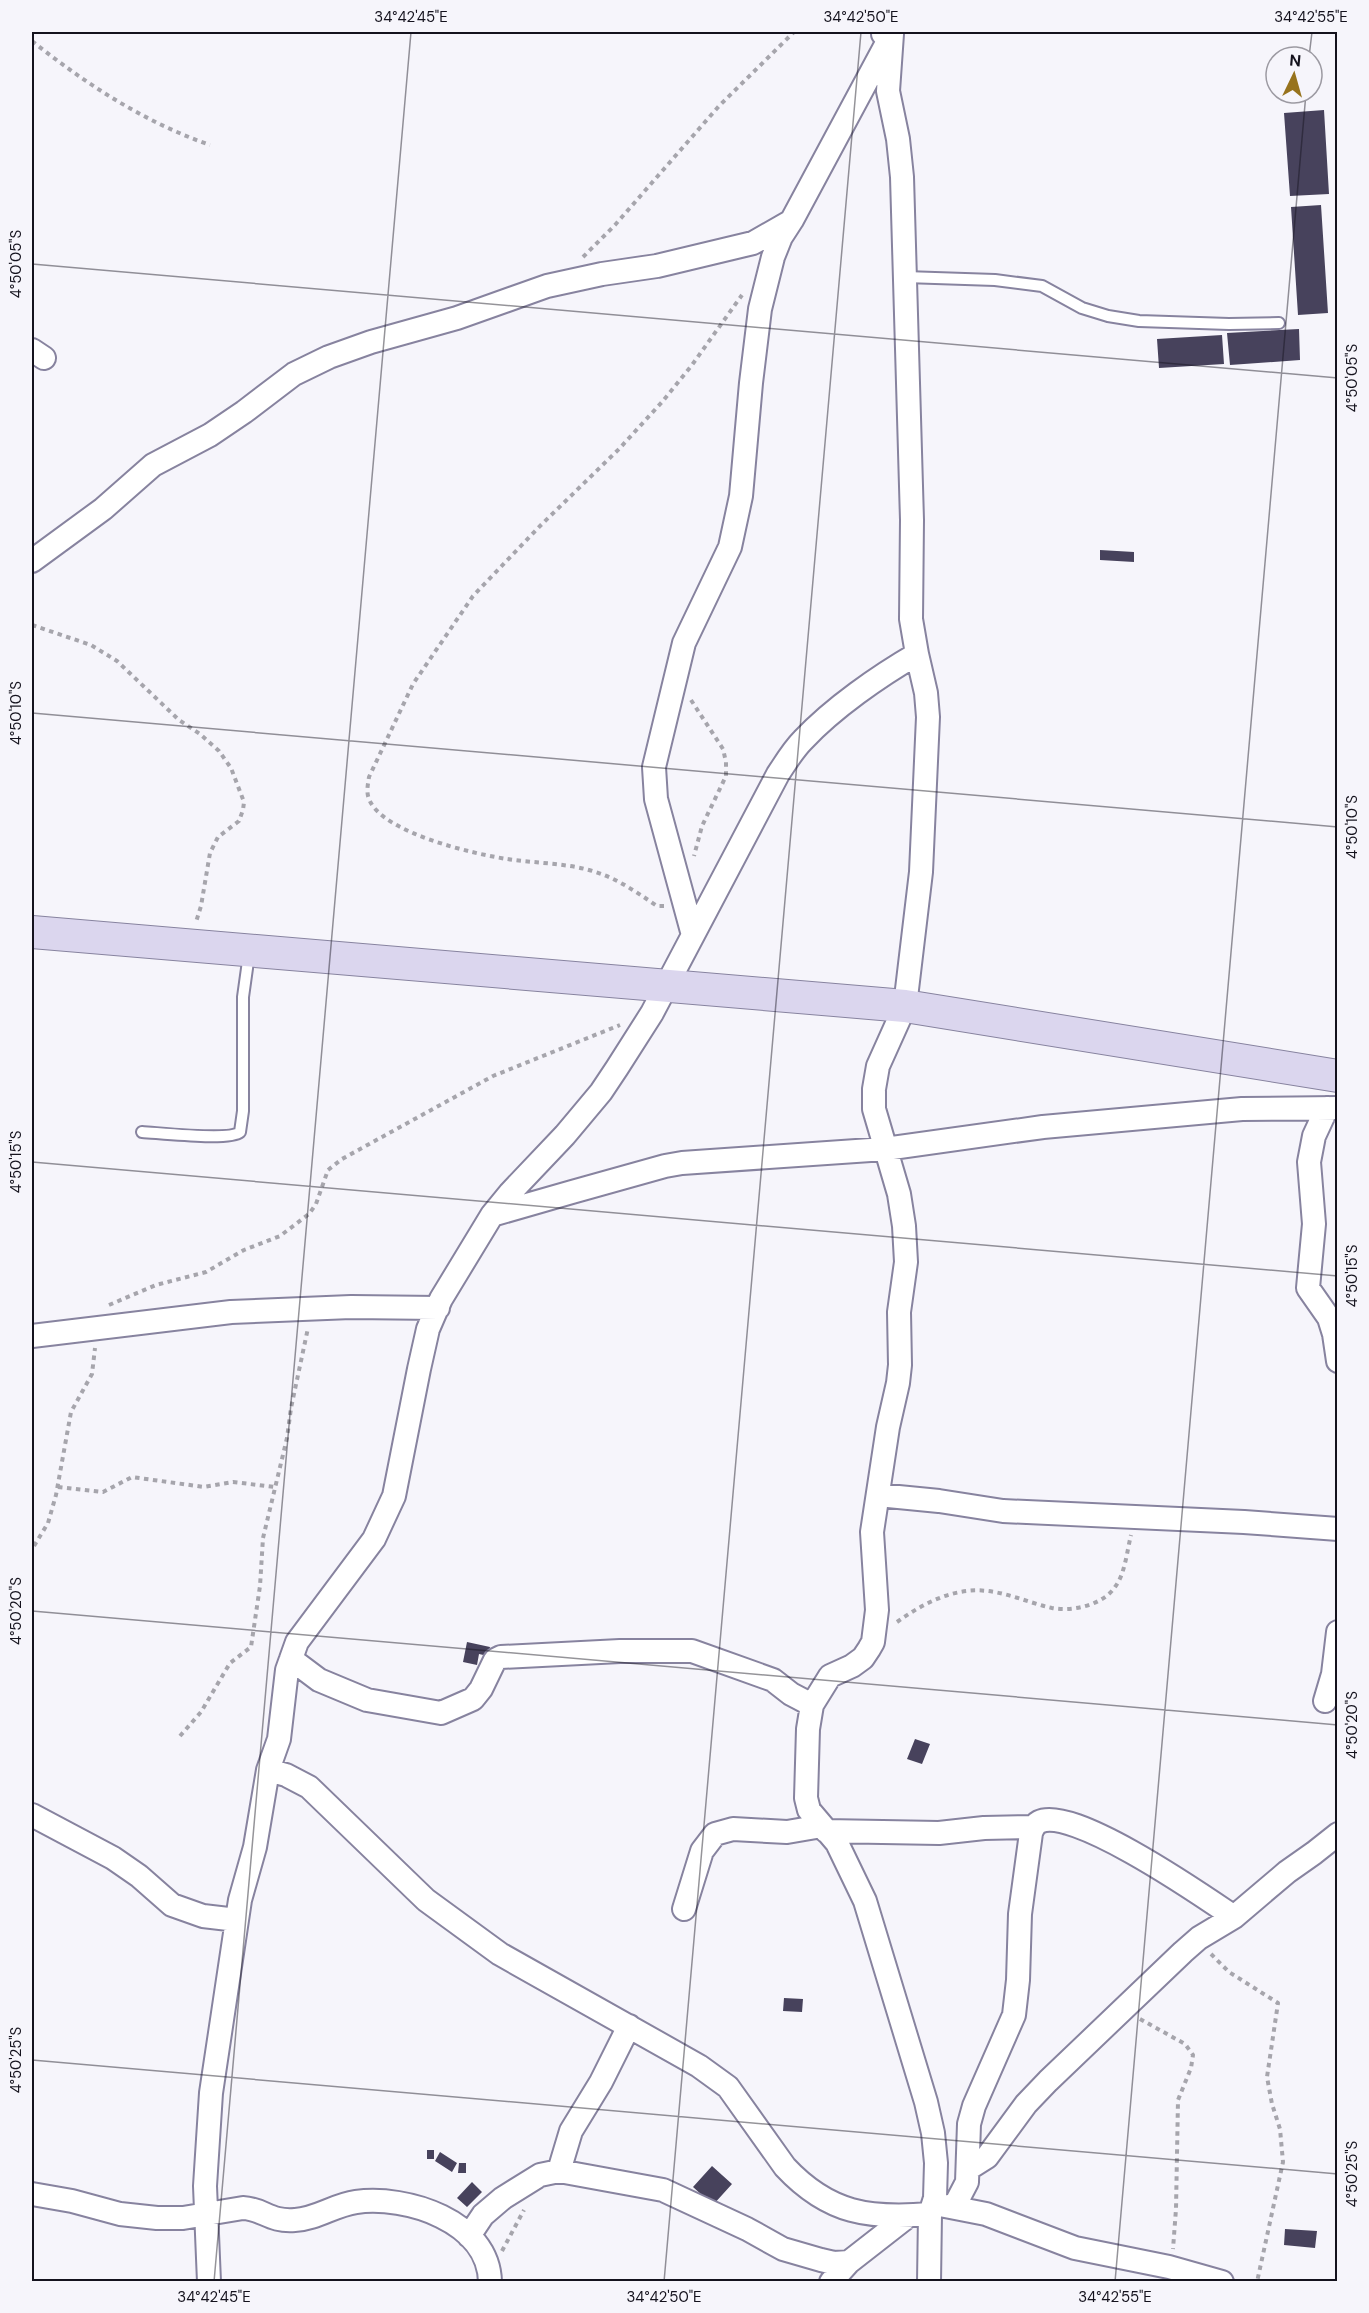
<svg xmlns="http://www.w3.org/2000/svg" width="1369" height="2313" viewBox="0 0 1369 2313" font-family="'DM Sans',sans-serif">
	<style>
		.building { fill: #47425c }
		.lines { fill: none; stroke-linecap: round; stroke-linejoin: round }
		.lane-casing { stroke: #87839f; stroke-width: 14 }
		.street-casing { stroke: #87839f; stroke-width: 26 }
		.secondary-casing { stroke: #87839f; stroke-width: 34 }
		.path { stroke: #a6a5ac; stroke-width: 4; stroke-dasharray: 4.5 4.5; stroke-linecap: butt }
		.lane { stroke: #fff; stroke-width: 10 }
		.street { stroke: #fff; stroke-width: 22 }
		.secondary { stroke: #dbd6ee; stroke-width: 32 }
		.ticks { fill: none; stroke: #14121d; stroke-width: 1.5; stroke-opacity: 0.45 }
		.neatline { fill: none; stroke: #14121d; stroke-width: 2 }
		.ticks-label { font-size: 15px; text-anchor: middle; fill: #14121d }
	</style>
	<rect width="100%" height="100%" fill="#f6f5fb"/>
	<path class="building" d="M1324,110L1329,194L1290,196L1284,113Z
		M1321,205L1328,313L1298,315L1291,207Z
		M1299,329L1300,360L1230,365L1227,333Z
		M1222,335L1224,364L1159,368L1157,339Z
		M1100,550L1134,552V562L1100,560Z
		M467,1642L490,1647L488,1656L479,1654L477,1665L463,1662Z
		M915,1739L930,1744L922,1764L907,1759Z
		M784,1998L803,1999L802,2012L783,2011Z
		M427,2150H434V2159H427Z
		M440,2152L457,2163L452,2172L435,2161Z
		M459,2163H466V2173H458Z
		M712,2166L732,2184L713,2205L693,2187Z
		M472,2182L482,2192L467,2207L457,2198Z
		M1285,2229L1317,2231L1315,2248L1284,2245Z"/>
	<g class="lines">
		<defs>
			<path id="lane" d="M905,277L995,280L1042,286L1082,308L1108,316L1139,321L1229,324L1279,323
				M142,1132C160,1133 230,1141 240,1132L243,1111V997L249,954"/>
			<path id="street" d="M32,350L44,358
				M32,561L103,509L153,465L210,435L244,412L294,374L329,357L371,342L457,318L547,286L602,274L657,266L753,243L788,223
				M917,654L926,693L928,717L921,872L905,1006L878,1066L874,1089V1109L899,1194L904,1226L906,1262L899,1312L900,1365L898,1383L888,1427L872,1532L877,1610L873,1642L869,1649L863,1658L852,1666L830,1676L812,1705L808,1729L806,1798L809,1810L837,1843L865,1901L926,2102L933,2133L936,2163L935,2198L930,2214L929,2282
				M693,935L656,799L654,767L684,643L730,547L741,496L751,383L760,309L773,257L781,237L792,220L887,43
				M1327,1108L1314,1136L1309,1162L1314,1224L1308,1288L1329,1318L1334,1334L1338,1361
				M492,1215L572,1192L665,1166L682,1163L885,1149L1043,1127L1242,1109L1338,1108
				M32,1336L231,1312L351,1307L438,1308
				M878,1495L939,1501L1003,1511L1244,1522L1338,1529
				M291,1659L319,1680L367,1700L441,1713L473,1699L481,1689L495,1660L501,1657L620,1651H692L773,1680L791,1694L812,1705
				M1325,1701L1333,1674L1338,1632
				M268,1770L286,1775L309,1787L426,1900L500,1954L699,2066L728,2087L785,2167C829,2214 870,2219 930,2214
				M32,1815L113,1858L139,1876L172,1905L203,1916L237,1920
				M826,1831L939,1833L984,1828L1034,1827
				M684,1909L702,1851L715,1834L733,1829L787,1832L822,1826
				M968,2169L987,2157L1026,2104L1048,2081L1183,1952L1199,1938L1234,1917L1287,1872L1314,1853L1338,1834
				M559,2171L571,2131L601,2082L629,2026
				M32,2194L72,2201L120,2214L157,2218H183L243,2208C264,2209 269,2222 295,2220C317,2219 334,2205 356,2202C406,2195 489,2221 490,2282
				M940,2205L986,2214L1075,2248L1169,2267L1222,2282
				M954,2207L967,2182L969,2124L974,2106L1014,2015L1018,1980L1020,1914L1031,1833C1033,1828 1035,1824 1039,1822C1072,1805 1203,1896 1234,1917
				M469,2236L483,2215L503,2198L540,2175L559,2171L663,2190L747,2229L783,2249L821,2260L834,2263L849,2262
				M209,2282L205,2186L211,2093L240,1900L255,1847L268,1770L279,1739L287,1670L297,1642L374,1539L394,1496L419,1369L428,1329L441,1299L492,1215L510,1193L565,1135L601,1092L617,1068L652,1013L778,774C786,762 793,750 803,740C833,708 879,676 917,654L911,619L912,520L902,177L898,139L888,91L892,34H883V32
				M831,2282L849,2262L908,2216"/>
			<path id="secondary" d="M32,932L905,1006L1338,1076"/>
		</defs>
		<use href="#lane" class="lane-casing"/>
		<use href="#street" class="street-casing"/>
		<use href="#secondary" class="secondary-casing"/>
		<path class="path" d="M32,41C86,84 144,122 210,145
			M583,257L615,225L719,106L794,32
			M32,625L91,645L117,661L179,720L200,734L219,751L231,768L244,802L243,810L239,821L218,837L210,853L201,906L196,922
			M691,700L723,749L726,762V776L702,826L694,856
			M664,906H657C635,891 615,877 589,870C563,863 534,863 507,859C474,854 382,833 369,799C366,792 368,784 369,777L413,684L473,596L541,525L619,449L662,402L692,365L742,295
			M109,1305L156,1285L206,1272L244,1250L280,1236L309,1214L316,1204L328,1170L342,1159L493,1076L620,1025
			M58,1487L103,1492L132,1477L204,1487L233,1482L275,1487
			M34,1546L48,1523L56,1495L71,1412L92,1374L95,1348
			M897,1622C918,1607 941,1594 967,1591C996,1587 1025,1602 1052,1608C1072,1612 1103,1605 1115,1587C1125,1574 1127,1551 1131,1535
			M180,1736L201,1712L230,1663L251,1647L260,1586L263,1538L287,1438L291,1408L308,1328
			M1211,1954L1229,1972L1278,2003L1267,2077L1272,2104L1280,2129L1283,2162L1257,2282
			M1140,2019L1185,2044L1193,2055L1191,2068L1178,2100L1176,2209L1173,2249
			M502,2251L524,2210"/>
		<use href="#lane" class="lane"/>
		<use href="#street" class="street"/>
		<use href="#secondary" class="secondary"/>
	</g>
	<path class="ticks" d="M1309,57L1312,32M32,264L1338,378M32,713L1338,827M32,1162L1338,1276M32,1611L1338,1725M32,2060L1338,2174M214,2282L411,32M664,2282L861,32M1115,2282L1306,93"/>
	<rect width="1369" height="2313" fill="none" stroke="#f6f5fb" stroke-width="66"/>
	<g transform="translate(1294 75) rotate(5)"><circle r="28" fill="#f6f5fb" stroke="#9c9aa2" stroke-width="1.5"/>
	<path d="M0-4.5L10 22L0 15L-10 22Z" fill="#97731d"/>
	<text y="-9" font-size="16" font-weight="bold" text-anchor="middle" fill="#14121d">N</text>
	</g>
	<rect x="33" y="33" width="1303" height="2247" class="neatline"/>
	<g class="ticks-label">
		<text x="411" y="22">34°42'45"E</text>
		<text x="861" y="22">34°42'50"E</text>
		<text x="1311" y="22">34°42'55"E</text>
		<text transform="translate(16 264) rotate(-90)" y="5">4°50'05"S</text>
		<text transform="translate(1352 378) rotate(-90)" y="5">4°50'05"S</text>
		<text transform="translate(16 713) rotate(-90)" y="5">4°50'10"S</text>
		<text transform="translate(1352 827) rotate(-90)" y="5">4°50'10"S</text>
		<text transform="translate(16 1162) rotate(-90)" y="5">4°50'15"S</text>
		<text transform="translate(1352 1276) rotate(-90)" y="5">4°50'15"S</text>
		<text transform="translate(16 1611) rotate(-90)" y="5">4°50'20"S</text>
		<text transform="translate(1352 1725) rotate(-90)" y="5">4°50'20"S</text>
		<text transform="translate(16 2060) rotate(-90)" y="5">4°50'25"S</text>
		<text transform="translate(1352 2174) rotate(-90)" y="5">4°50'25"S</text>
		<text x="214" y="2302">34°42'45"E</text>
		<text x="664" y="2302">34°42'50"E</text>
		<text x="1115" y="2302">34°42'55"E</text>
	</g>
</svg>
